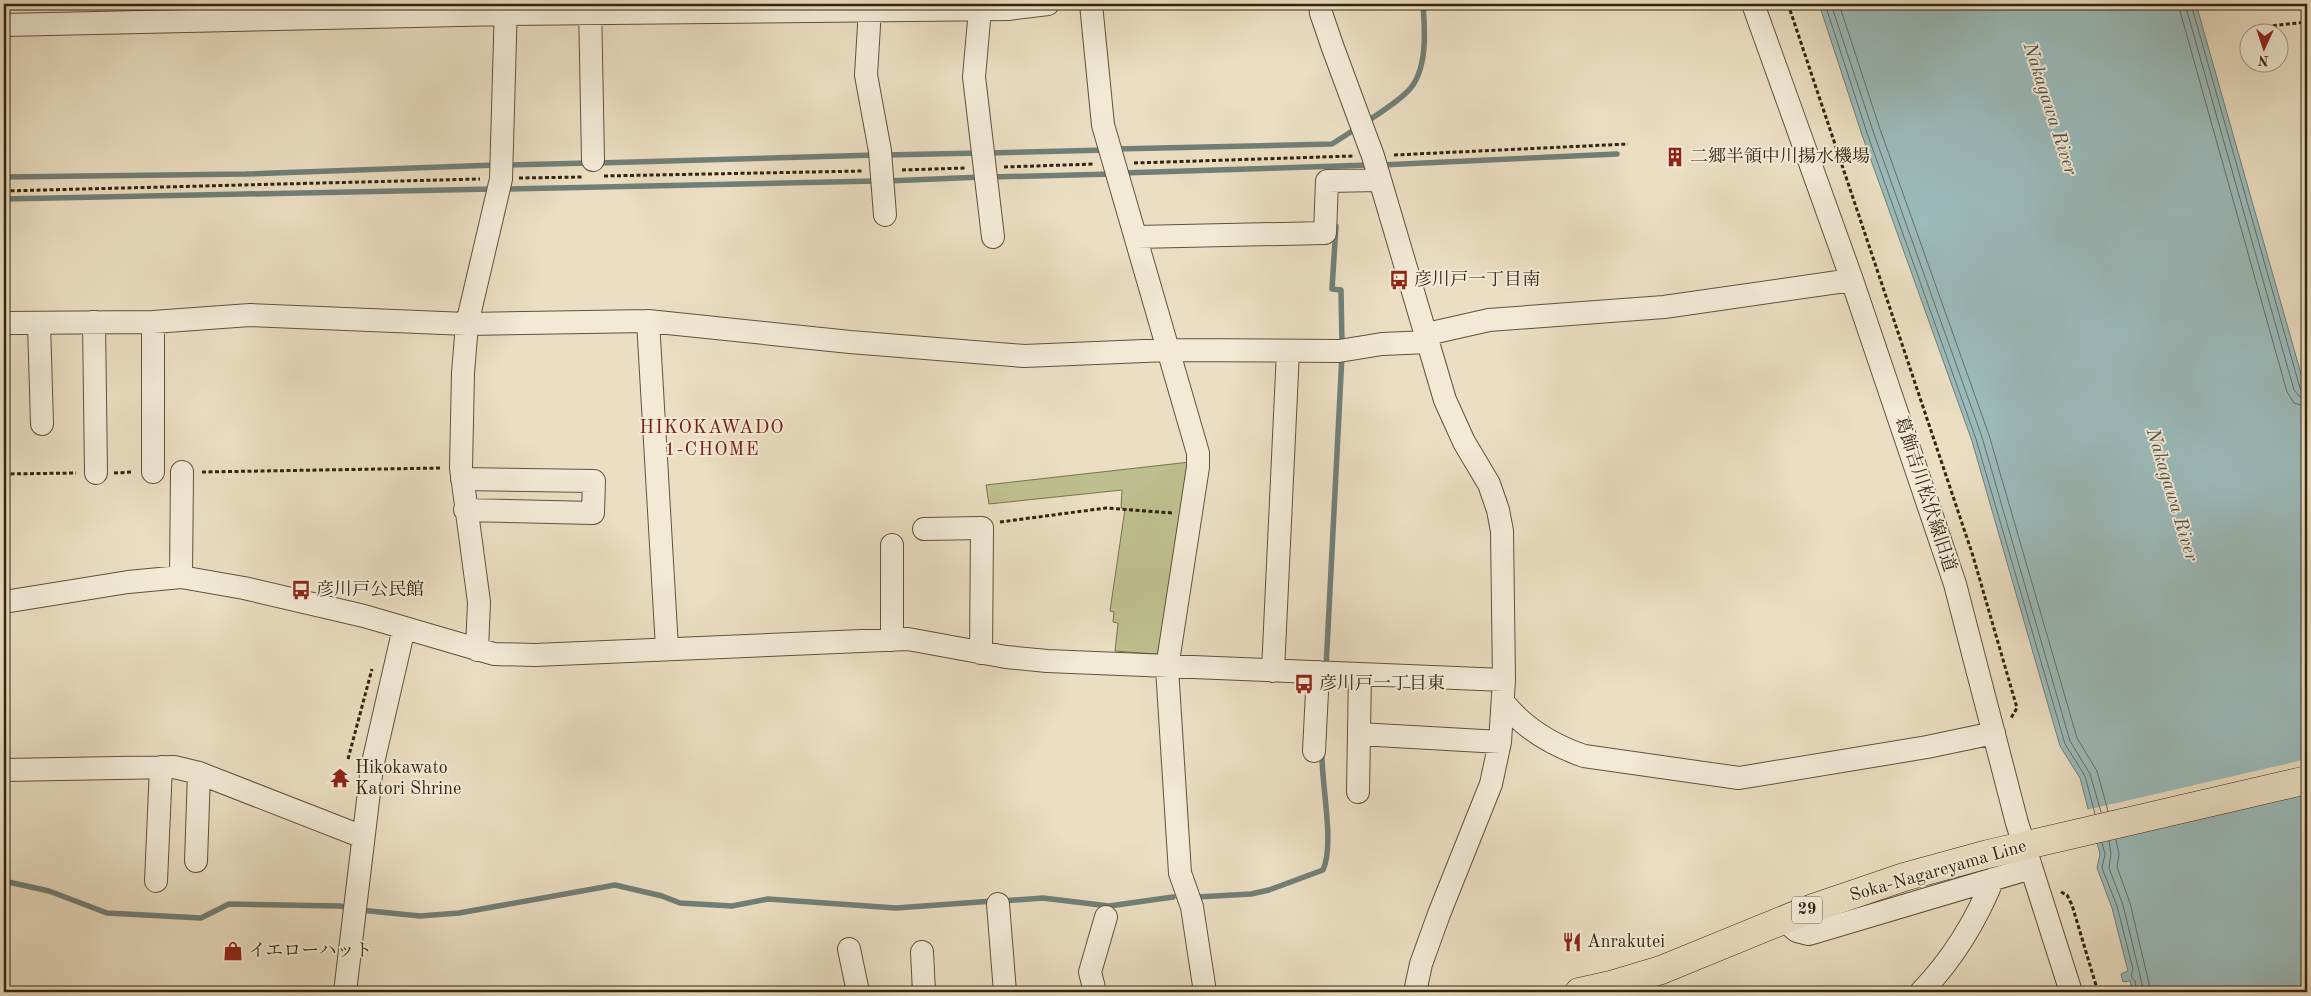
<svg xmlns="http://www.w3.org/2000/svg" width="2311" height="996" viewBox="0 0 2311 996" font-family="'Old Standard TT','Noto Serif JP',serif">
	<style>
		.green { fill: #bebf8e; stroke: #78724f }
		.water { fill: #9bbbbb; stroke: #717f77 }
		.pier { fill: #ebdec2 }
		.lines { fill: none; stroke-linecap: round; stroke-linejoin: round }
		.shore { stroke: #667066; stroke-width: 1 }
		.stream { stroke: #717f77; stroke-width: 5.5 }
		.minor-casing { stroke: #60523c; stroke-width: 24 }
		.major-casing { stroke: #322410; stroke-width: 29 }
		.path { stroke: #322410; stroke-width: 3; stroke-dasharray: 4 2.5; stroke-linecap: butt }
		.minor { stroke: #f2ead7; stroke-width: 22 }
		.major { stroke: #ebdec2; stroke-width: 28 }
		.labels { text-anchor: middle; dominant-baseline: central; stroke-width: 4; stroke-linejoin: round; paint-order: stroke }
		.shield { fill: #f2ead7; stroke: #6c5f4c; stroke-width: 1 }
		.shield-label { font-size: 16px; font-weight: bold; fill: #322410 }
		.poi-label { font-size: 18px; fill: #322410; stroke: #f2ead7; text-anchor: start }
		.street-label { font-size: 18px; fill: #322410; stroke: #f2ead7 }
		.water-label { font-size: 19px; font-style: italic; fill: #525143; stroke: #f2ead7 }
		.neighbourhood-label { font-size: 19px; letter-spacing: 1px; fill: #7a1f14; stroke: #f2ead7 }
	</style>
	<rect width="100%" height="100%" fill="#ebdec2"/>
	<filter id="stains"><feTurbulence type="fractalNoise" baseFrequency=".004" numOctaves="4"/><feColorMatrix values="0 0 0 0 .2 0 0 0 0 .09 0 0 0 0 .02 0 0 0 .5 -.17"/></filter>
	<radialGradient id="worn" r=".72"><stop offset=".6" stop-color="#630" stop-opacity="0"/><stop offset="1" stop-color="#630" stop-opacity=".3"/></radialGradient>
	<path class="green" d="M1190,462L1162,648L1156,654L1115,651L1118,623L1113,622L1114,612L1110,611L1125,509L1121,508L1122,490L989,504L986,485Z"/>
	<path class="water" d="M1819,4H2196L2307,395V992H2133L2130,981L2123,982L2121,974L2128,971L2112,908L2097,868L2100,854L2080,778L2060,746L1972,441L1862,135Z"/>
	<path class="pier" d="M2307,759V766L2088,816L2086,810Z"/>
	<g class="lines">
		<path class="shore" d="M1825,4L1867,133L1976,439L2065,744L2085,776L2095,814
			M1831,4L1873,131L1982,437L2070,741L2090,774L2101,812
			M1839,4L1880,129L1989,435L2077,738L2097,771L2108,811
			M2178,4L2287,392L2294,403L2307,407
			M2185,4L2294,390L2300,397L2307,399
			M2191,4L2300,388L2303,392L2307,393
			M2116,840L2119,854L2117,867L2130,903L2151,992
			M2109,841L2111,854L2109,868L2123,905L2144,992
			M2102,843L2105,854L2102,868L2117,906L2133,969L2131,976L2135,981L2137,992"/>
		<path class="stream" d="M1366,122C1380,113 1396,103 1408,91C1428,71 1425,30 1423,4
			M1115,149L1332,144L1357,128
			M988,153L1106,150
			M886,155L979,153
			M598,163L876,155
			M506,165L589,163
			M1381,165L1617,154
			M1122,173L1370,165
			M4,177L246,174L496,165
			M992,177L1112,174
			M887,181L982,177
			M504,189L877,181
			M4,199L493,189
			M1336,226L1332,289L1341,290L1342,346
			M1326,668L1342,355
			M4,881L49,891L107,913L201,918L229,904L340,906L350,908
			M1197,897L1251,894L1269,890L1323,870C1335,843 1321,784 1322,752
			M1002,901L1043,898L1109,906L1173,897
			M360,910L420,916L459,913L615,885L662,896L680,903L732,906L768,899L896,908L993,901"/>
		<defs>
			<path id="minor" d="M590,4L593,160
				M1091,4L1103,125L1198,453V467L1167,668L1180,873L1192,907L1205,992
				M1320,4L1321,13L1333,48L1373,156L1445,400L1464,442L1489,484L1498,510L1502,531L1504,680L1500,742L1491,784L1439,914L1421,964L1415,992
				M1753,4L1852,280L1955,584L2017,823L2071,992
				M870,9L866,75L880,151L885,215
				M980,9L974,77L993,237
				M4,25L506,14L1008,9L1048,4
				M1136,237L1325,233L1327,181L1379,180
				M648,321L667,648
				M94,322L96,473
				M4,323L153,322L250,315L467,324L648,321L850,342L1024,356L1168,350L1339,351L1382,344L1429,342
				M39,323L42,424
				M1427,334L1489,320L1664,307L1852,280
				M153,472V322
				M462,479L594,481L593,513L465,510
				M924,529L982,528L981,653
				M892,545V640
				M181,577L182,472
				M4,602L128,582L181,577L244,588L364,616L494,654L535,655L908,639L1006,657L1047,661L1504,680
				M477,650L479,602L461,468L463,373L467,324L501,179L506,4
				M1273,671L1288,351
				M1504,703C1525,729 1552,745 1584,756L1739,778L1927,747L1994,733
				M1359,734L1500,742
				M1314,751L1318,672
				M4,770L174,767L199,773L363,837
				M1358,792L1360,674
				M196,861L199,773
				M156,881L161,767
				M998,904L1005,992
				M1783,920L1797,931L1809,934L2031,868
				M849,949L858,992
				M922,952L924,992
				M345,992L372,767L404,628
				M1095,992L1090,972L1106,917
				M1921,992C1953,959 1976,921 1993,879"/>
			<path id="major" d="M1579,992L1611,985L1661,970L1813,908L1904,877L1988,854L2307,780"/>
		</defs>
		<use href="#minor" class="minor-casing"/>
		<use href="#major" class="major-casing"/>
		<path class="path" d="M1788,4L1973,556L2017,708L2011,718
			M2260,27L2307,22
			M1394,155L1628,144
			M1134,163L1353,156
			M1004,167L1095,164
			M902,170L965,168
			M604,176L863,171
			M519,178L583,177
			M4,191L480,179
			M202,472L441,468
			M114,473L133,472
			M4,474L76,473
			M1000,522L1106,508L1173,513
			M348,759L372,669
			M2061,892L2067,895L2072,905L2098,992"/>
		<use href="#minor" class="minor"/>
		<use href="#major" class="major"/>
	</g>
	<defs>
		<symbol id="building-bare" viewBox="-9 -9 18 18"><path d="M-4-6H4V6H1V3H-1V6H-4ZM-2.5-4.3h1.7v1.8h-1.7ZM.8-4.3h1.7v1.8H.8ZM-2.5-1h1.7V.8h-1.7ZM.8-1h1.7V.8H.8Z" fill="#8f2418" stroke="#f2ead7" stroke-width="2.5" paint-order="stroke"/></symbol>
		<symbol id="bus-bare" viewBox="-9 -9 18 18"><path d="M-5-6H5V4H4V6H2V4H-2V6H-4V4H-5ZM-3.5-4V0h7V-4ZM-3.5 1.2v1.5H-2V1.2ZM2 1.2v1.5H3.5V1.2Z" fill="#8f2418" stroke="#f2ead7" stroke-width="2.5" paint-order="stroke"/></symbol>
		<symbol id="temple-bare" viewBox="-9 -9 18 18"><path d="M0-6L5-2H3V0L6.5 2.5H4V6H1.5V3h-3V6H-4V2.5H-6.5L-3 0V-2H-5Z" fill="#8f2418" stroke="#f2ead7" stroke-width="2.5" paint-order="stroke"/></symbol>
		<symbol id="restaurant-bare" viewBox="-9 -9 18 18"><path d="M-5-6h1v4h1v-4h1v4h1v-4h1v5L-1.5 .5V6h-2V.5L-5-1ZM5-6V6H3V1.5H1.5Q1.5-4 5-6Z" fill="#8f2418" stroke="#f2ead7" stroke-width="2.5" paint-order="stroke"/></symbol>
		<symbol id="shop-bare" viewBox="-9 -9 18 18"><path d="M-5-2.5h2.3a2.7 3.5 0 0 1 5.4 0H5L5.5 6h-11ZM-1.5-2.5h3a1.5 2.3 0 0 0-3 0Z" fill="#8f2418" stroke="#f2ead7" stroke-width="2.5" paint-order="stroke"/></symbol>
	</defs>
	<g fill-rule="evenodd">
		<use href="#building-bare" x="1661" y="143" width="28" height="28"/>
		<use href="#bus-bare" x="1385" y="266" width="28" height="28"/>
		<use href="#bus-bare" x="287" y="576" width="28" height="28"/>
		<use href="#bus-bare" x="1290" y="670" width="28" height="28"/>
		<use href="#temple-bare" x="326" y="764" width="28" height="28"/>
		<use href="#restaurant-bare" x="1558" y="928" width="28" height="28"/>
		<use href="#shop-bare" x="219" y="937" width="28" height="28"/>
	</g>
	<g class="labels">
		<rect class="shield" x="1792" y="896.5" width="30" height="27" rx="4"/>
		<g class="shield-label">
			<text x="1807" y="910">29</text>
		</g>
		<g class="poi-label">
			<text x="1690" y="157">二郷半領中川揚水機場</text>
			<text x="1414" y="280">彦川戸一丁目南</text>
			<text x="316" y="590">彦川戸公民館</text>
			<text x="1319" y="684">彦川戸一丁目東</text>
			<text x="355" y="768">Hikokawato<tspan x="355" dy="21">Katori Shrine</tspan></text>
			<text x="1587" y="942">Anrakutei</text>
			<text x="248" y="951">イエローハット</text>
		</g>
		<g class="street-label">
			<text transform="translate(1925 494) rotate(72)">葛飾吉川松伏線旧道</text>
			<text transform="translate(1938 871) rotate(-16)">Soka-Nagareyama Line</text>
		</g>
		<g class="water-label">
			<text transform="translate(2049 109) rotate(72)">Nakagawa River</text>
			<text transform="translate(2171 495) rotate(73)">Nakagawa River</text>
		</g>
		<g class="neighbourhood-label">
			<text x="712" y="428">HIKOKAWADO<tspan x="712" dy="22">1-CHOME</tspan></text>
		</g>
	</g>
	<rect width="2311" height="996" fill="none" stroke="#ebdec2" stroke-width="20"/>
	<rect x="5" y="5" width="2301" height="986" fill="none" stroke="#322410" stroke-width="2.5"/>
	<rect x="10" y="10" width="2291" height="976" fill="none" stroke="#322410"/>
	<g transform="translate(2264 48) rotate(183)"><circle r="24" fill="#f2ead7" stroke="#a59b87"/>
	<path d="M0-4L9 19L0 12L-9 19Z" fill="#8f2418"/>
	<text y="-8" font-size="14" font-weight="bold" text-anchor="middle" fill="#322410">N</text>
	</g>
	<rect width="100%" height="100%" filter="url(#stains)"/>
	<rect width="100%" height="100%" fill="url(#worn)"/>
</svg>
